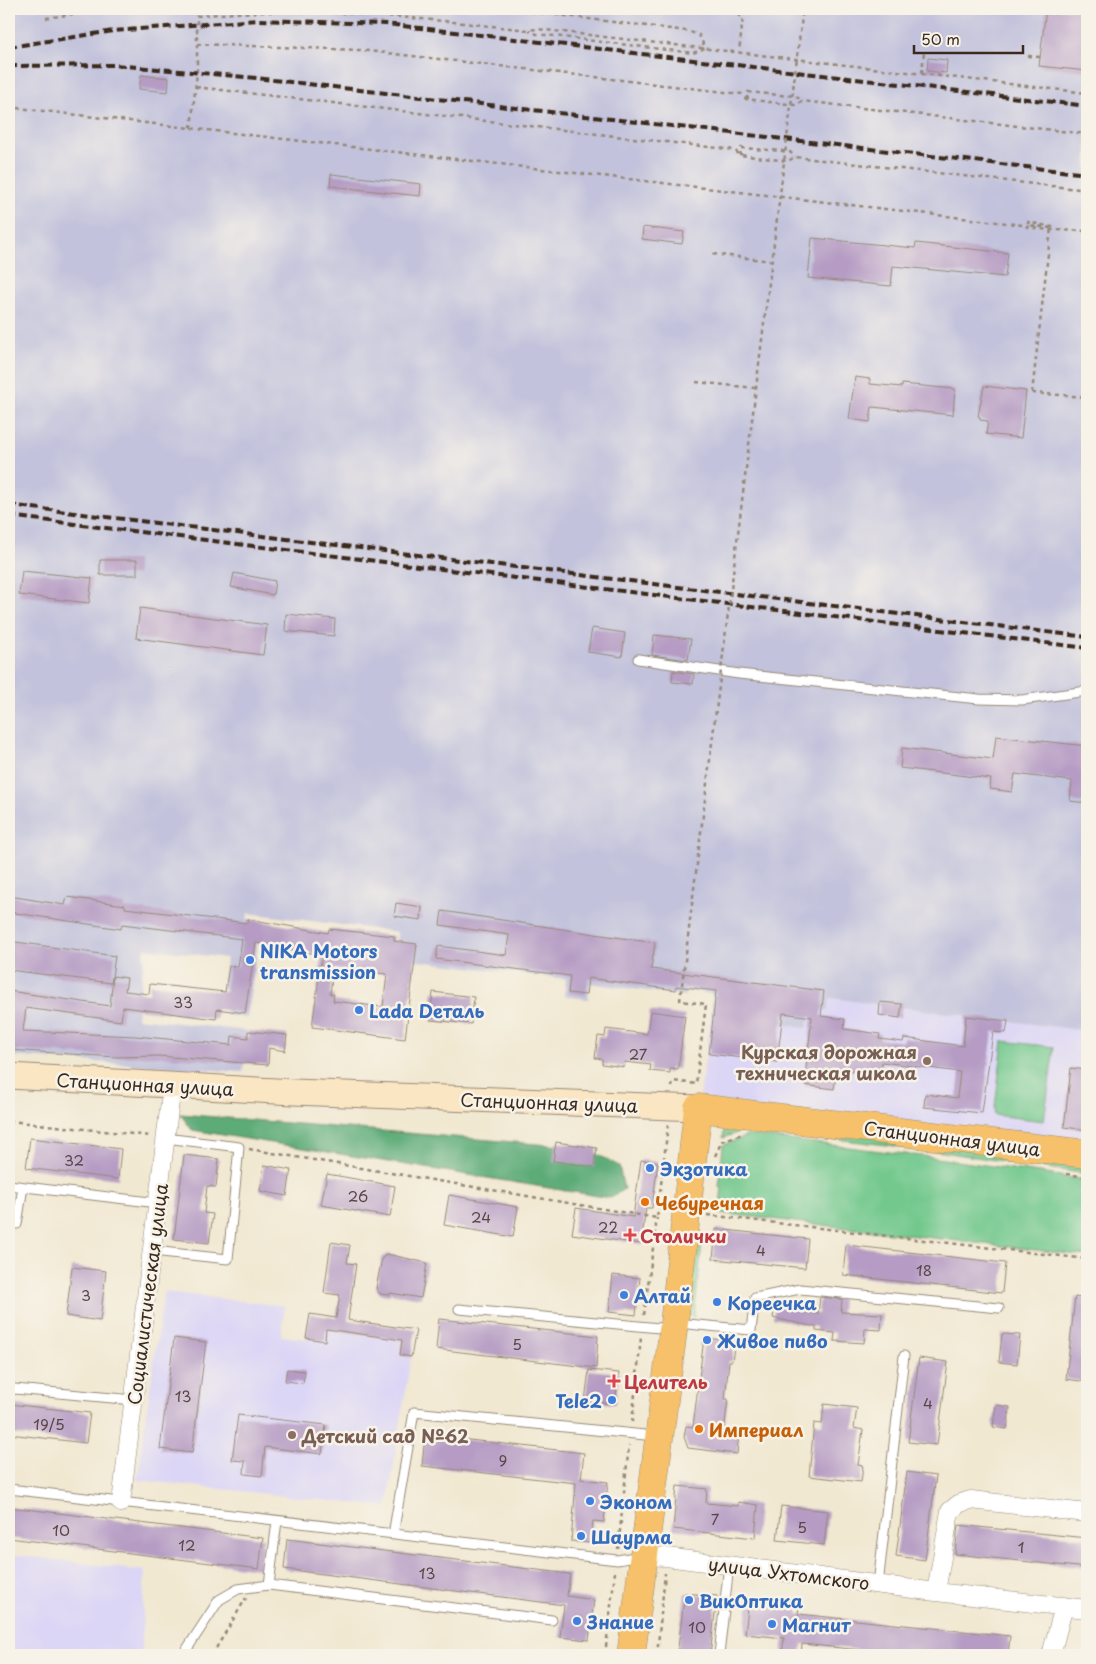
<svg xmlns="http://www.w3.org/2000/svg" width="1096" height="1664" viewBox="0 0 1096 1664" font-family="'Playpen Sans',sans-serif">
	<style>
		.built { fill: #dcd6f6 }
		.industrial { fill: #c2c2dc }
		.green { fill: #72c88d; stroke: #567956 }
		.forest { fill: #5dac78; stroke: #4c6b4b }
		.building { fill: #b69cc4; fill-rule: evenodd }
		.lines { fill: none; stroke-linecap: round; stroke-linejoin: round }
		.service-casing { stroke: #968978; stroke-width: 11 }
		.minor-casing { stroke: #968978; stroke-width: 19 }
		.secondary-casing { stroke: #968978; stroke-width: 27 }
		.primary-casing { stroke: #968978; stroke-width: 29 }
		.path { stroke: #968978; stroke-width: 2.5; stroke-dasharray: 4 4; stroke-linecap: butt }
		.service { stroke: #fff; stroke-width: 9 }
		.minor { stroke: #fff; stroke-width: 18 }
		.secondary { stroke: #fbe6c4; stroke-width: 25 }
		.primary { stroke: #f6c16b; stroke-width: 28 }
		.rail { stroke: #3b2a1e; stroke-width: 4; stroke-dasharray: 8 4; stroke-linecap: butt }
		.path-bridge { stroke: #968978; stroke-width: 2.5; stroke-dasharray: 4 4; stroke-linecap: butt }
		.shop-dot { fill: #3f7fe0; stroke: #f7f3e8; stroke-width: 2 }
		.education-dot { fill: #8d6e63; stroke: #f7f3e8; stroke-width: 2 }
		.food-dot { fill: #e8710a; stroke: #f7f3e8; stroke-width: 2 }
		.health-dot { fill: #e0444e; stroke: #f7f3e8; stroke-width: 2 }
		.labels { text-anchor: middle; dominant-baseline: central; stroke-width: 5; stroke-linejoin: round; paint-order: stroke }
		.number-label { font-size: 15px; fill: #5a4648 }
		.shop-label { font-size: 18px; font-weight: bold; fill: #366cbe; stroke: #f7f3e8; text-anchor: start }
		.education-label { font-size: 18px; font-weight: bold; fill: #785e54; stroke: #f7f3e8; text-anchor: end }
		.street-label { font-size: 18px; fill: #3b2a1e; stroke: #f7f3e8 }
		.food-label { font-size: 18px; font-weight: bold; fill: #c56008; stroke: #f7f3e8; text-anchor: start }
		.health-label { font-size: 18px; font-weight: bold; fill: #be3a42; stroke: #f7f3e8; text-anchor: start }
	</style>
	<rect width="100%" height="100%" fill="#f7f3e8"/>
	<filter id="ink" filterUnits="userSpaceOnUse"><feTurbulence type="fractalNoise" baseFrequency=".02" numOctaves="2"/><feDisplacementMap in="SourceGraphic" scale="10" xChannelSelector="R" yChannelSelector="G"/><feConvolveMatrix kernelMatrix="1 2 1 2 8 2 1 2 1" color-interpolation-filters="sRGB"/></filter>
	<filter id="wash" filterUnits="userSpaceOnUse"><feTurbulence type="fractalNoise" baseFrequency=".0096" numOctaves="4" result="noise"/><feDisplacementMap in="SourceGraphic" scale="20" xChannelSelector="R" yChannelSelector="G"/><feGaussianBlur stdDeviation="1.12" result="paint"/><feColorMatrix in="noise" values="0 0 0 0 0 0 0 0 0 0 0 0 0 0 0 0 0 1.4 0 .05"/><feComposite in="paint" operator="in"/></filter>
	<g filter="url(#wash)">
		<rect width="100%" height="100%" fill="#f1e8d1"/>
		<path class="built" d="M830,998L1087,1031V1154L699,1104L711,1015L807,1028L809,1008Z
			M164,1292L285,1306L281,1336L325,1341L326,1330L401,1340L399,1355L411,1357L387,1507L137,1480Z
			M9,1554L145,1571L141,1655H9Z"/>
		<path class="industrial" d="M9,9H1087V1031L830,998L828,1010L810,1008L807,1028L711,1015L713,994L686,990L685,996L590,983L588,999L564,996L566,979L394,958L397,932L248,913L243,946L257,948L247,1018L226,1015L229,990L222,989L226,958L145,948L137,1018L247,1031L243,1072L9,1056Z"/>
		<path class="green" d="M1003,1041L1054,1047L1044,1121L994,1115Z
			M735,1122L1087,1159V1174L930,1150L748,1129L723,1138L724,1131Z
			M749,1135L930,1157L1087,1180V1256L719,1213L722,1187H719L723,1145Z
			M703,1233L694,1318L687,1313L695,1244Z"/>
		<path class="forest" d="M180,1114L585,1148L619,1166L624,1189L610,1198L192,1130Z"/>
		<g id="blocks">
			<path class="building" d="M1046,9H1087V71L1039,66Z
				M928,58L947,60L946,73L927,71Z
				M141,75L169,78L168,92L139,89Z
				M331,174L421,184L420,196L330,186Z
				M643,227L684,232L682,244L642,239Z
				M812,238L915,248L916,243L1008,253L1005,277L893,266L891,286L808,278Z
				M855,377L870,379V384L902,387V384L955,389L953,415L872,407L870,422L849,419Z
				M984,386L1026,391L1021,438L986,434L988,421L980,420V417L978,416Z
				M100,560H137V575H100Z
				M22,571L92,578L89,603L19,595Z
				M234,573L275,581L273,595L231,587Z
				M140,608L267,625L263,655L136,638Z
				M286,614L335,619L334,636L285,631Z
				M592,628L625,633L622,657L588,652Z
				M654,635L691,639L688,660L652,655Z
				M673,671L694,674L693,684L672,682Z
				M996,736L1087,746V803L1070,801L1072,781L1015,774L1012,792L990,789L991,779L900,768L902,748L993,759Z
				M9,896L65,905L67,897L125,905V908L247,923L248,919L328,933L329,929L394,936V941L417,944L405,1039L312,1027L322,955L256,943L245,1013L217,1009L216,1019L123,1007L121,1021L26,1008L23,1031L135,1036L231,1045L232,1036L248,1038V1031L287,1035L285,1051L269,1048L268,1065L159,1056L116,1057L9,1050V991L110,1006L113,976L127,978L125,991L149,994L150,984L225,992L229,966L238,967L242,939L122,924L121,929L9,912ZM333,969L387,974L383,1007L333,1001L334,994H330Z
				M396,903L422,907L421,920L394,916Z
				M442,911L655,943L651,969L824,991L821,1016L845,1019L844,1029L880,1034L879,1039L903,1042L904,1038L963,1046L966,1016L1008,1021L1006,1033L993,1032L982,1113L924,1107L925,1094L957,1098L960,1072L882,1062L881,1074L837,1069L834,1089L804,1085L812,1017L783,1013L777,1062L709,1054L716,991L676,986V990L588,978L586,995L568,993L570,976L436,959L438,946L506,955L509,935L440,925Z
				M9,941L115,956L111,983L9,970Z
				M433,992L474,997L471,1024L430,1020Z
				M880,1002L902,1004L900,1018L879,1015Z
				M650,1011L685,1016L678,1069L670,1068V1073L650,1071L651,1065L625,1062L624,1067L602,1064V1059L595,1058L598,1036L605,1037L606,1029L647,1034Z
				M1071,1068L1087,1070V1130L1064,1127Z
				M30,1138L121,1149L118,1179L26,1168Z
				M556,1142L597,1148L594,1167L553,1161Z
				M184,1155L219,1159L216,1187L207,1186L204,1213L213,1214L209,1243L174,1239Z
				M641,1160L658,1162L652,1208H646L641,1244L572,1234L576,1208L633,1217Z
				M264,1165L291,1170L287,1196L260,1191Z
				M327,1174L395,1186L390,1217L321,1205Z
				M449,1195L518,1207L513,1237L444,1225Z
				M716,1229L808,1239L805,1268L713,1259Z
				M331,1242L350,1245L347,1263L356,1264L348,1320L416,1330L411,1357L400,1355L402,1340L326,1329L325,1341L306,1338L310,1314L336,1318L340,1295L324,1293Z
				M846,1245L1005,1263L1002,1293L843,1275Z
				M387,1254L427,1263L421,1298L390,1293V1295L380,1294L376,1288L382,1258Z
				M72,1267L106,1271L100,1321L66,1316Z
				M613,1275L640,1278L636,1315L609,1312Z
				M820,1297L842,1299L841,1312L882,1314L881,1330L865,1329L864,1343L834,1341L835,1333L816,1331V1327L773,1318L775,1306L818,1314Z
				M1075,1297L1087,1299V1382L1066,1379Z
				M439,1319L598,1336L596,1368L436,1349Z
				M1002,1334L1020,1335L1017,1364L999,1362Z
				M174,1338L206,1342L192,1453L160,1449Z
				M704,1338L735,1341L732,1361H729L725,1399H728L724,1431L739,1432L737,1454L688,1448L684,1437L686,1426L693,1427Z
				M919,1358L948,1362L937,1445L908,1442Z
				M287,1369L305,1371L303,1383L285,1381Z
				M589,1370L619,1373L615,1404L585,1401Z
				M9,1404L90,1413L86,1443L9,1434Z
				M824,1404L857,1408L854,1428L863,1430L858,1465L863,1466L861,1482L809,1476L814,1423L822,1424Z
				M996,1405L1010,1407L1007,1429L993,1427Z
				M238,1415L326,1425L322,1454L265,1447L262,1476L244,1474L245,1461L232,1460Z
				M425,1435L584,1453L581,1479L608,1482L604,1522L593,1521L590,1543L571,1541L576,1483L422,1466Z
				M907,1472L936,1476L925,1560L896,1556Z
				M677,1486L707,1489L706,1503L738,1506V1502L758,1505L755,1538L673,1529Z
				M781,1506L828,1511L824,1545L777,1540Z
				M9,1507L263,1538L259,1569L9,1538Z
				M958,1525L1087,1538V1568L955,1554Z
				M287,1539L570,1574L567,1596L594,1600L589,1640L560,1637L564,1605L284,1569Z
				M685,1593L717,1596L710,1655H677Z
				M749,1600L799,1605L798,1614L1010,1636L1008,1655H909L802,1644L801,1655H782L784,1638L745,1634Z"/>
		</g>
	</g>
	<g filter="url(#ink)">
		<use href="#blocks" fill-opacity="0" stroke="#968978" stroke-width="1"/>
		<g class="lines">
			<defs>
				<path id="service" d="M638,659L739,674L979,699L1022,700L1087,691
					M9,1185L158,1203
					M9,1223L17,1224L23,1187
					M152,1251L228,1259L239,1147L165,1138
					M459,1309L670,1329
					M677,1323L751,1330L755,1298L800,1289L999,1308
					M9,1391L15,1389L134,1400
					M9,1489L617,1560L641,1556
					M277,1521L269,1585L552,1620
					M393,1535L414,1412L655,1436
					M878,1585L904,1356
					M183,1655L219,1600L238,1589L269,1585
					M719,1655L729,1565"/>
				<path id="minor" d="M121,1503L172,1085
					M642,1556L666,1557L936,1592L1087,1609
					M936,1592L950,1511L960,1503L971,1500L1087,1513
					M1051,1655L1064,1606"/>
				<path id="secondary" d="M9,1076L294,1092L698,1108"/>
				<path id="primary" d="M631,1655L674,1323L698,1108L1087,1154"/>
			</defs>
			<use href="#service" class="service-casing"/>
			<use href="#minor" class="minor-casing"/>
			<use href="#secondary" class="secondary-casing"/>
			<use href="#primary" class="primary-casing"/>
			<path class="path" d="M508,9L687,31L699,35L705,48L693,53L537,34L529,31
				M731,10L743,18L739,52
				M46,18L109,9
				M197,44L360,50L742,94L746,99L795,105L802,101L1087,134
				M1028,56L1040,57
				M922,73L924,51
				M196,87L735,150L739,155L788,161L795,157L1087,190
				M788,95L797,97L802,101
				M749,98H747L748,92L789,96
				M9,107L1023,225C1033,231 1073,230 1087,231
				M191,128L197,72V16C308,5 418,18 528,30L537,29L1087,93
				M781,151L790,152L795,157
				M742,154H740L741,148L783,151
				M1051,228L1028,225V222L1057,228
				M713,254L772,261
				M696,382L755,388
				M1032,393L1087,397
				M672,1087L673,1081L696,1084L706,1004L680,1001
				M9,1121L151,1136
				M249,1149L657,1218L668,1125
				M715,1156L722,1141L742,1134
				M1066,1174L1087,1177
				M707,1215L1087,1259
				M644,1315L657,1218
				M632,1422L641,1338
				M618,1549L629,1445
				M212,1655L246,1598
				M605,1655L615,1572
				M657,1655L665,1573"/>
			<use href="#service" class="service"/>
			<use href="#minor" class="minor"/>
			<use href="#secondary" class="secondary"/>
			<use href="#primary" class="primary"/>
			<path class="rail" d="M9,47L113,31L258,20L386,24L1087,106
				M9,66L115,65L256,78L1087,174
				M9,505L1087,637
				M9,516L1087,648"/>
			<path class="path-bridge" d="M1032,393L1051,228
				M680,1001L803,9"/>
		</g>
	</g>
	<g class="shop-dot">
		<circle cx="250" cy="960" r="5"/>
		<circle cx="359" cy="1010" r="5"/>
		<circle cx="650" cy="1168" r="5"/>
		<circle cx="624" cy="1295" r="5"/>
		<circle cx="717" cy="1302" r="5"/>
		<circle cx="707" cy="1340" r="5"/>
		<circle cx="612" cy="1400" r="5"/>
		<circle cx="590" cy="1501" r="5"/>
		<circle cx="581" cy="1536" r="5"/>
		<circle cx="689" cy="1600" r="5"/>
		<circle cx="577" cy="1621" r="5"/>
		<circle cx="772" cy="1624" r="5"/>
	</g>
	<g class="education-dot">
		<circle cx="927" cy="1061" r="5"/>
		<circle cx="292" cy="1435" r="5"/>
	</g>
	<g class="food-dot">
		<circle cx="645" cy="1202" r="5"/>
		<circle cx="699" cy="1429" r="5"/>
	</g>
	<g class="health-dot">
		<path d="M627.5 1227.5h5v5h5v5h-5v5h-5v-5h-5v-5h5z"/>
		<path d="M611.5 1373.5h5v5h5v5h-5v5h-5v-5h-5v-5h5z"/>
	</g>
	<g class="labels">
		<g class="number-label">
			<text x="183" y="1001">33</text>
			<text x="638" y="1053">27</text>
			<text x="74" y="1159">32</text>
			<text x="358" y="1195">26</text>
			<text x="481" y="1216">24</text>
			<text x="608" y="1226">22</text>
			<text x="761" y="1249">4</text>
			<text x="924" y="1269">18</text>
			<text x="86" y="1294">3</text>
			<text x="517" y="1343">5</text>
			<text x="183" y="1395">13</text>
			<text x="928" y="1402">4</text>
			<text x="49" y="1423">19/5</text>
			<text x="503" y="1459">9</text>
			<text x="715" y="1518">7</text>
			<text x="802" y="1526">5</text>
			<text x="61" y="1529">10</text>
			<text x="187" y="1544">12</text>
			<text x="1021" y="1546">1</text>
			<text x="427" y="1572">13</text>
			<text x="697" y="1626">10</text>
		</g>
		<g class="shop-label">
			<text x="260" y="950">NIKA Motors<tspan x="260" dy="21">transmission</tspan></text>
			<text x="369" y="1010">Lada Dеталь</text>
			<text x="660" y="1168">Экзотика</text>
			<text x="634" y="1295">Алтай</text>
			<text x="727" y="1302">Кореечка</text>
			<text x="717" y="1340">Живое пиво</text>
			<text x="602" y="1400" text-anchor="end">Tele2</text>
			<text x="600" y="1501">Эконом</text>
			<text x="591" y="1536">Шаурма</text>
			<text x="699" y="1600">ВикОптика</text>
			<text x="587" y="1621">Знание</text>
			<text x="782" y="1624">Магнит</text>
		</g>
		<g class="education-label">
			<text x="917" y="1051">Курская дорожная<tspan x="917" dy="21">техническая школа</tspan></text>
			<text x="302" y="1435" text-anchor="start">Детский сад №62</text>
		</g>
		<g class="street-label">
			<text transform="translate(145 1084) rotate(3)">Станционная улица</text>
			<text transform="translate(549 1102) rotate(2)">Станционная улица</text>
			<text transform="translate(952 1138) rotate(7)">Станционная улица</text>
			<text transform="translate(147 1294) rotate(-83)">Социалистическая улица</text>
			<text transform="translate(789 1573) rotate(7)">улица Ухтомского</text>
		</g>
		<g class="food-label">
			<text x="655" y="1202">Чебуречная</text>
			<text x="709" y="1429">Империал</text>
		</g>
		<g class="health-label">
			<text x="640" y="1235">Столички</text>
			<text x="624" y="1381">Целитель</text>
		</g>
	</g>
	<rect width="1096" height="1664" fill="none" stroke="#f7f3e8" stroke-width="30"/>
	<path d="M914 45v8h109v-8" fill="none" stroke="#3b2a1e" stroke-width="2.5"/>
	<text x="921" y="45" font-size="15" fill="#3b2a1e" stroke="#f7f3e8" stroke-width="4" paint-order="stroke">50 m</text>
</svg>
